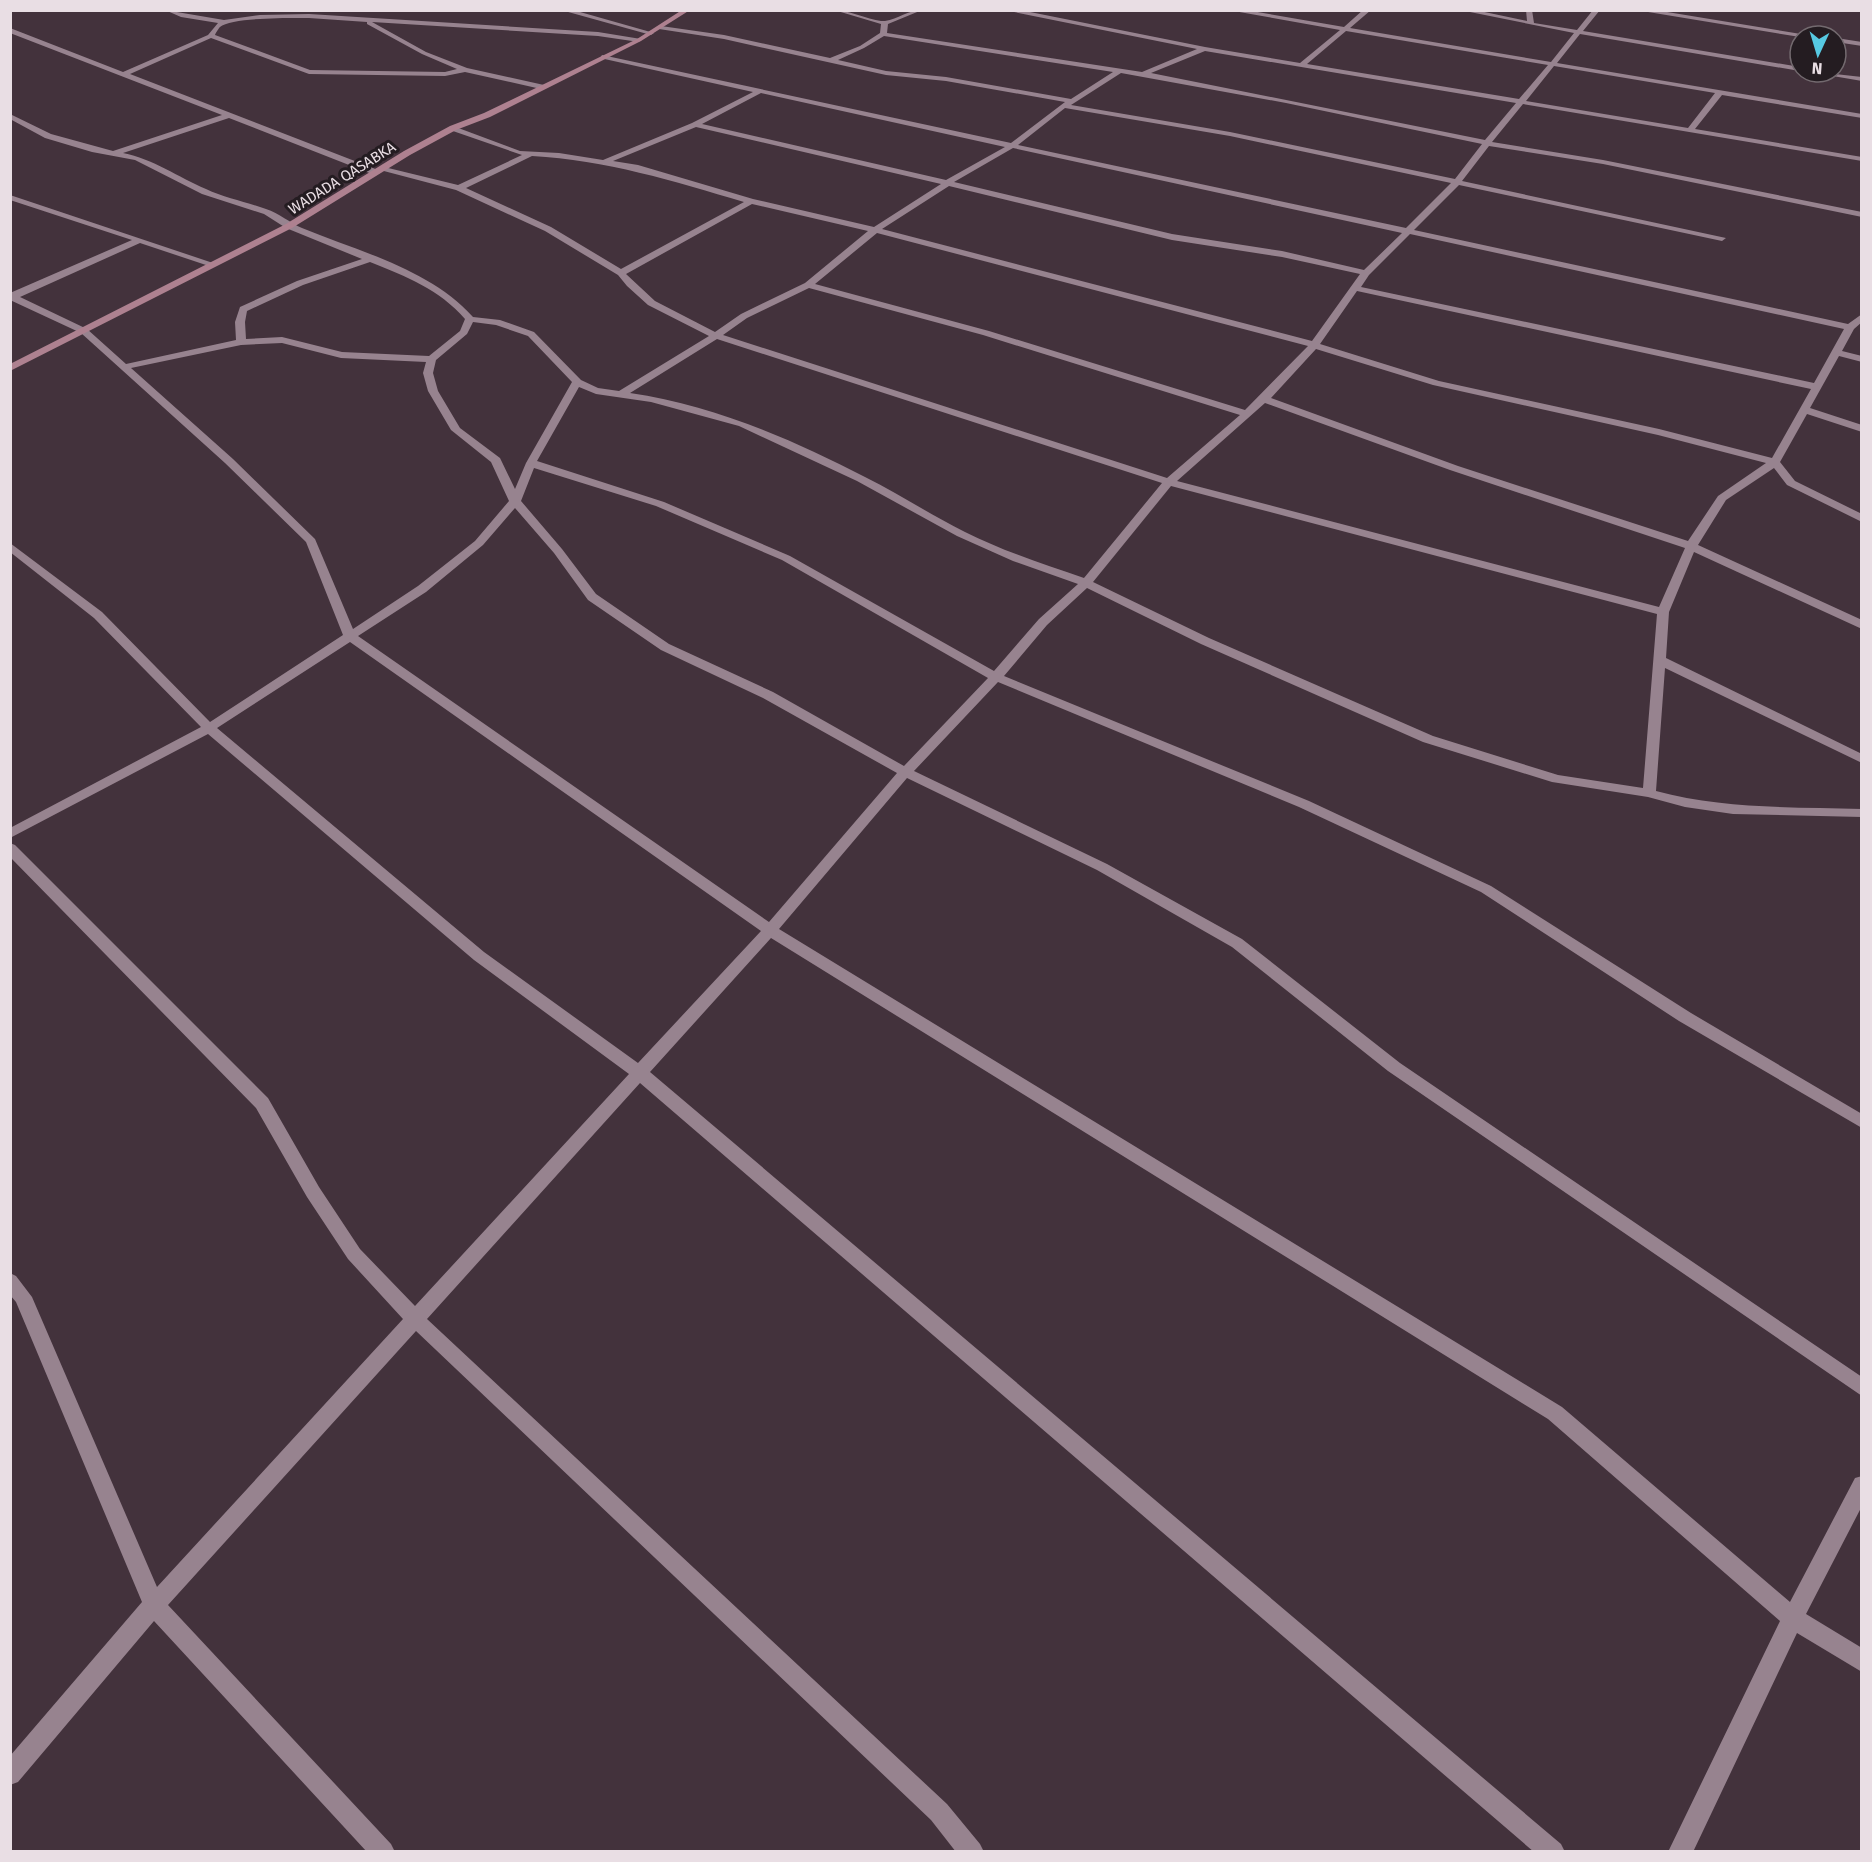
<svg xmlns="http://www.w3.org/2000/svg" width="1872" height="1862" viewBox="0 0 1872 1862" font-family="'Fira Sans',sans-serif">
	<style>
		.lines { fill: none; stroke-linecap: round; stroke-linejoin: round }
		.lane { fill: #97838f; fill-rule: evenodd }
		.street { fill: #97838f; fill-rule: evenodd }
		.secondary { fill: #ae8190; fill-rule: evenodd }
		.labels { text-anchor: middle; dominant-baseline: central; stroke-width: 6; stroke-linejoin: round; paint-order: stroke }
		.far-street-label { font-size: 15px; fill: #e9dee4; stroke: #241c21 }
	</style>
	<rect width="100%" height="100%" fill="#43323c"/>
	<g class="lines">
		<path class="lane" d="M561,10H573L654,33L651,35Z"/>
		<path class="street" d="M165,10L224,20L260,15L309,14L598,32L641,39L639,42L598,36L372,22L426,52L467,68L544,85L541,89L465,72L445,76L309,74L211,38L130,74L378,170V174H372L229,118L123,153C153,159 178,177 206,189C225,198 247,202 266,209C279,213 290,223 302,228C360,252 430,269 473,317L500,320L534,332L581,380L598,388L619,391L709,336L648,305L627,286L618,275L545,231L456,190L380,170V166L458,185L522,155L450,130L449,128L453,126L520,151L559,153L603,160L692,123L753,92L600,58L602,55L1011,143L1065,102L946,81L886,75L724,39L659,29L661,26L724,35L830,58L860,46L880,33L881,24L834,10C850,10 873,22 885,21C898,19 908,10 922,10L888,24L887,33L1142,72L1197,49L1004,10H1020L1205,47L1300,63L1340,30L1228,10H1246L1344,27L1363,10H1371L1350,28L1551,62L1574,33L1460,10H1475L1527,21L1526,10H1532L1534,23L1577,30L1593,10H1600L1583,31L1800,67V71L1580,34L1557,63L1862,114V118L1722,95L1695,129L1862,157V161L1523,104L1492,142L1603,160L1862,212V217L1603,164L1489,146L1462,181L1726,238L1722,241L1459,185L1414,230L1848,324L1862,314V322L1854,329L1842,351L1862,356V362L1839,356L1810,408L1862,425V432L1807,414L1780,462L1795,481L1862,514V522L1787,485L1774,468L1726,500L1698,545L1862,620V629L1694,552L1669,612L1666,658L1862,754V763L1665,668L1656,791C1723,809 1792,807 1862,809V817L1733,814L1685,807L1648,797L1552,782L1423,742L1201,644L1087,588L1047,625L1004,676L1309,801L1491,886L1691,1013L1862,1114V1128L1679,1021L1481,892L1299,807L998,682L914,771L1107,864L1242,939L1400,1063L1862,1377V1396L1388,1071L1232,947L1097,870L907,778L779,929L1562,1407L1790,1602L1855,1478L1862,1476V1506L1806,1614L1862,1648V1672L1797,1633L1693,1852H1668L1780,1621L1548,1419L771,938L650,1072L1561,1844L1565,1852H1534L640,1083L427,1319L947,1804L980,1844L984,1852H956L931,1820L416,1331L168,1605L391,1844L395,1852H367L154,1621L18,1782L10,1785V1756L142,1602L16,1302L10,1295V1273L16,1276L32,1297L157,1587L403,1319L348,1259L307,1197L256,1108L10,857V843L15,845L268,1098L319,1187L360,1249L415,1306L629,1074L474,960L208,734L10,838V828L201,727L94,618L10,552V543L102,612L210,722L343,635L306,542L225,463L81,333L10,300V293L132,240L10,200V195L216,264L209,266L140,243L20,297L87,329L126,364L236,340L235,322L240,307L297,281L362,259L286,228L264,214L202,194L135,160L92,152L45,138L10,119V114L51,134L113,151L222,115L10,33V28L123,72L208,35L218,23L181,17ZM309,18L367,22V24L422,54L457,69L445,72L310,70L215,35C215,34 219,28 220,27C231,17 293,18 309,18ZM1346,31L1548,65L1519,99L1307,64ZM884,36L1113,72L1071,99L946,77L886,71L838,60L864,48ZM1205,51L1516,103L1485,140L1151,73ZM1554,66L1715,93L1688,128L1526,101ZM1121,73L1286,103L1482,144L1455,179L1230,132L1071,105ZM761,93L1005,147L946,180L702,124ZM1065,108L1230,136L1451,183L1406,228L1018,145ZM696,127L941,184L874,227L753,199L638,165L613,161ZM1013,148L1402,233L1364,270L1282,251L1172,234L954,182ZM532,156C606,160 673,181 744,202L621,269L551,227L466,188ZM949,186L1172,240L1282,257L1360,274L1312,341L882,229ZM752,204L868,231L805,283L741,314L715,332L655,301L626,274ZM877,233L1308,346L1245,410L989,331L815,284ZM1410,234L1844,329L1814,383L1361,287L1369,275ZM370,262C407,277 439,289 465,319L460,331L429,356L342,352L282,337L246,339L245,322L247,311L303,285ZM809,288L983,335L1240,415L1167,478L723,335L747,318ZM1357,291L1811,389L1772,458L1659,429L1439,381L1320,344ZM473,322L496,325L528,336L572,382L526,463L515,489L500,458L460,428L438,391L433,373L436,360L467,334ZM717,339L1162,483L1084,578C1043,564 1003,551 965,532C931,515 899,494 865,477C791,439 713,405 630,393ZM282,343L341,358L426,362L423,373L428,391L451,430L491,462L509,501L475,541L418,586L353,629L315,539L233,459L131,368L241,345ZM1316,349L1433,385L1658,435L1766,463L1718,496L1688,541L1458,466L1271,398ZM579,387L596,394L651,402L739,426L857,481L957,536L1013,561L1078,584L1039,619L994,671L790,556L664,502L537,461ZM1265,403L1450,470L1685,548L1659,607L1177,481ZM534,468L656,506L782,560L988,678L904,766L773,692L669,644L596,594L562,549L521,501ZM1171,486L1657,614L1643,788L1558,775L1433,736L1209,638L1093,582ZM515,508L554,553L588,600L661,650L763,698L897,773L769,922L358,636L426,592L483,545ZM350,642L761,931L638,1063L484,952L217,728Z
			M1636,10H1655L1813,36L1800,37Z
			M1836,38L1862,42V46L1836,42Z
			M1817,72L1862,77V81L1821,74Z"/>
		<path class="secondary" d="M682,10H690L641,41L490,117L456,130L410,155L292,228L10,371V364L286,224L404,151L450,126L484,113L637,39Z"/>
	</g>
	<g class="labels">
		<g class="far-street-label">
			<text transform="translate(342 178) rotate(-32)">WADADA QASABKA</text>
		</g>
	</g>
	<rect width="1872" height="1862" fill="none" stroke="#e9dee4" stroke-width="24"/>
	<g transform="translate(1818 54) rotate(184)"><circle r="28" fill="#241c21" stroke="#736a6f" stroke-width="1.5"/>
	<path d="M0-4.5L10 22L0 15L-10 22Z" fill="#57c9e2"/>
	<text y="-9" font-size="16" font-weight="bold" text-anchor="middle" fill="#e9dee4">N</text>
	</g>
</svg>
